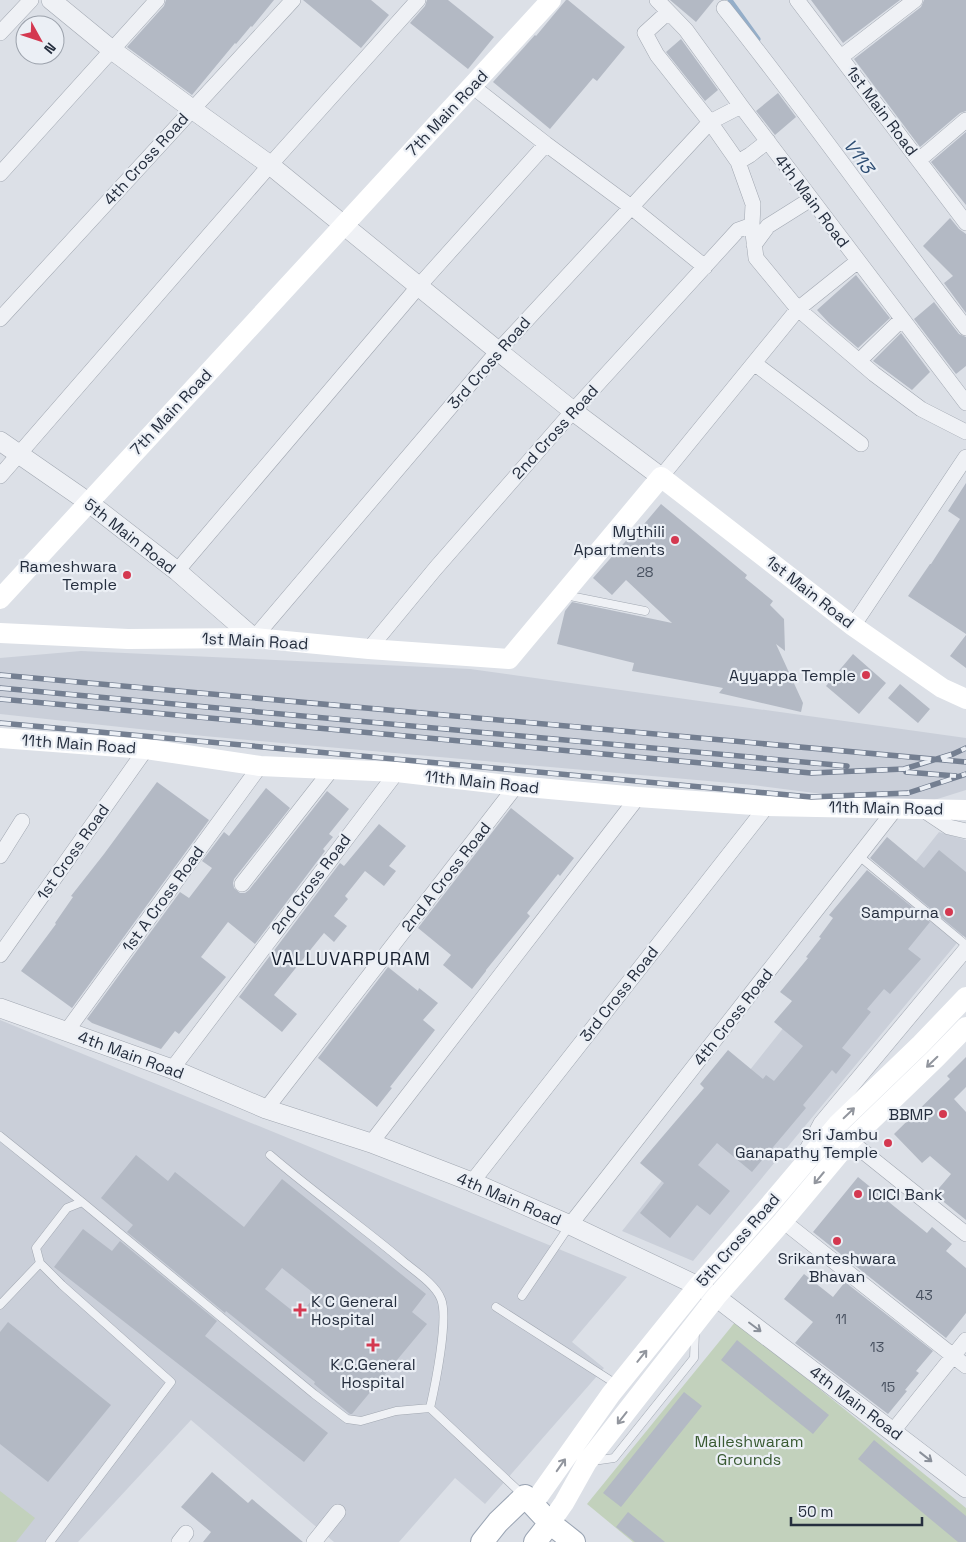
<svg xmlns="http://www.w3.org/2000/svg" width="966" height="1542" viewBox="0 0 966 1542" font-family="'Space Grotesk',sans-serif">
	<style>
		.built { fill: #cacfd9 }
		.green { fill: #c2d1bc }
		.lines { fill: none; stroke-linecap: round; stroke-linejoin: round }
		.stream { stroke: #94aec9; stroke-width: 5 }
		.building { fill: #b3b9c4; fill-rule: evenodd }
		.service-casing { stroke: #a1a7b1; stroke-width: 9 }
		.minor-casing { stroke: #a1a7b1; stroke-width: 16 }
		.tertiary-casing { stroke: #a1a7b1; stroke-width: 20 }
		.primary-casing { stroke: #9aa4b3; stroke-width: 24 }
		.service { stroke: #eff1f5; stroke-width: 8 }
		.minor { stroke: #eff1f5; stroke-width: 15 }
		.tertiary { stroke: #eff1f5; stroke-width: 19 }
		.secondary { stroke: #fff; stroke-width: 20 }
		.primary { stroke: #fff; stroke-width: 22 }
		.rail-casing { stroke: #747f91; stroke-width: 5.5 }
		.rail { stroke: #ebeff5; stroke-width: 4; stroke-dasharray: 11; stroke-linecap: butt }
		.oneway { stroke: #92969e }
		.oneway2 { stroke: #8a909a }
		.poi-dot { fill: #d43850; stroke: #ebeff5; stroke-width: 2 }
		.labels { text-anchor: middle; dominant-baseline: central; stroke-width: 4.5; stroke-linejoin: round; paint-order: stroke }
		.number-label { font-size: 14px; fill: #485160 }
		.street-label { font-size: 16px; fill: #252e3e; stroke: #ebeff5 }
		.poi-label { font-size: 16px; fill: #252e3e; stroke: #ebeff5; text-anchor: end }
		.park-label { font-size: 16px; fill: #395a32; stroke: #ebeff5 }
		.water-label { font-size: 18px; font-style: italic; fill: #2d4d73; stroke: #ebeff5 }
		.neighbourhood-label { font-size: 18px; letter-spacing: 1px; fill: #171f2e; stroke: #ebeff5 }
	</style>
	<rect width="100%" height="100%" fill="#dce0e7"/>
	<path class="built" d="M81,651L470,669L966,738V790L915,806L753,785L204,736L0,714V658Z
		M939,832L966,840V932L693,1261L622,1231Z
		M0,1020L627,1277L572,1342L604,1368L485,1504L455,1478L399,1542H334L191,1420L78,1542H0Z"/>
	<path class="green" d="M736,1321L966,1508V1542H633L587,1504Z
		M0,1491L35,1518L16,1542H0Z"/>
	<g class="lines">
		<path class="stream" d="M730,0L758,39"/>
	</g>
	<path class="building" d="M166,0H274L252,27L251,26L236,44L235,43L192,95L127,47L164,6Z
		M303,0H371L389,15L361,48Z
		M427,0H448L494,37L468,69L410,23L425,6Z
		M566,0H568L625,47L597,81L593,78L550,129L493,82L535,35L536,36Z
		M670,0H714L696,22Z
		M811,0H900L843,43Z
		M924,0H966V111L960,113L920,147L854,59L921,7Z
		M681,39L718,90L705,101L666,52Z
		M778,93L796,117L775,135L756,111Z
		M966,132V205L931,162Z
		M950,218L959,229L966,234V313L944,283L953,276L923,246Z
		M856,275L890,318L858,348L829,323L817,310Z
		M934,302L959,334L966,337V366L956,374L914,319Z
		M901,333L930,372L912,390L873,361Z
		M966,483V634L908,596L930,564H931L960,519L948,511Z
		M661,504L747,575L745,578L773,601L770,605L784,619L785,651L776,644L803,703L801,712L719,693L723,688L632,671L634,663L557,644L565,611L572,602L672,623L626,580L612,595L593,578L632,534L634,536Z
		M966,635V668L950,656Z
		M853,654L886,683L859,714L826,686Z
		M900,684L930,709L918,723L888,698Z
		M157,782L209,820L72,1008L21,971L56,924L55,923L73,897L71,896L104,854Z
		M266,788L290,808L234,879L233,883L234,888L240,893H245L249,890L327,791L349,809L329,834L333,837L323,849L325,851L255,944L228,922L201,957L226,977L179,1034L175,1031L161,1049L92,1023L87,1019L180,892L189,898L212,868L202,861L224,832L229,836Z
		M511,808L574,858L560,876L558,874L527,913L530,916L486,970V971L472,989L443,965L451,955L418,928Z
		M379,824L406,846L389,866L396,871L384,886L365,871L345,896L348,899L334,916L347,926L334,942L324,933L274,995L297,1014L282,1032L239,997L340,863L344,866Z
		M887,837L924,868L939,850L966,872V938L870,858Z
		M867,870L930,922L908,949L921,959L890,994L884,989L867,1009L871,1012L842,1048L851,1055L836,1074L832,1070L803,1105L806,1108L752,1172L717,1143L698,1165L730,1191L710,1215L697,1205L670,1238L640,1213L664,1183L640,1163L704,1088L700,1084L728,1050L763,1079L766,1075L774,1081L803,1046L774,1022L792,1001L780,992L808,958L806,957L821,938L819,937L833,918L829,915Z
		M388,967L418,991L419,988L438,1003L423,1020L435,1030L390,1087L392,1088L377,1107L318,1058Z
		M966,1057V1087L954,1099L966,1112V1220L934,1194L951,1174L930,1156L922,1163L894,1134L950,1079L947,1076Z
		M136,1155L168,1181L175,1172L244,1227L282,1179L426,1294L412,1312L427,1324L352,1414H350L314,1384L315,1382L226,1311L225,1313L127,1232L133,1225L101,1198ZM282,1268L316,1295L299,1316L265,1289Z
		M858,1177L927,1233L932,1227L952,1244L946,1251L966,1268V1313L946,1338L813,1232Z
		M83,1229L112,1251L120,1241L217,1321L205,1336L328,1433L304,1462L54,1267Z
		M804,1274L833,1297L845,1282L933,1351L916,1371L919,1373L905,1390L907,1391L888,1414L795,1343L813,1322L784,1299Z
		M8,1322L111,1405L48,1482L0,1444V1332Z
		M737,1340L829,1415L813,1434L721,1360Z
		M684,1392L702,1406L621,1507L603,1493Z
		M874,1440L966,1516V1542H958L858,1459Z
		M212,1472L248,1503L252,1499L303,1542H203L211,1532L181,1507Z
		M628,1512L665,1542H635L616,1527Z"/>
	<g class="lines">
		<defs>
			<path id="service" d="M565,595L645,611
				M859,856L966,945
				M0,1136L82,1202
				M270,1155C313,1192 360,1225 404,1262C415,1271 436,1285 441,1299C449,1318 435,1386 430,1408L523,1495
				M522,1296L570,1225
				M0,1305L40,1263
				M496,1307L616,1384
				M593,1461L614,1458L694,1358L695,1331
				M50,1542L171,1382L62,1285L40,1263L36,1248L67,1208L82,1202L314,1394L347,1419L361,1421L396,1411L430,1408"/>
			<path id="minor" d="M657,0L686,30L741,106L966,403
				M797,0L966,223
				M724,8C807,112 884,222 966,328
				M668,12L645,33L657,55L710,122L738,162L753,204L752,225L756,258L798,309L874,374L921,409L966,432
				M0,33L31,0
				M841,57L915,0
				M472,86L546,144L631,207L705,267
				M919,160L966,120
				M738,162L750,155L768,141
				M0,174L157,0
				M754,245L768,226L811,199
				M0,319L293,0
				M859,361L902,319
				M754,363L861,444
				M0,476L270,165L418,0
				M661,477L798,309L858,261
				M177,571L418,287L546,144
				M853,626L966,457
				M254,638L498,351L710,122L741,106
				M369,649L435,569L573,411L738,230L752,225
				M922,809L949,827L966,831
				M0,856L22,821
				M242,884L332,769
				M0,955L146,749
				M66,1032L260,766
				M172,1069L397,772
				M266,1109L516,786
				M850,1141L966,1234
				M371,1143L638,797
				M803,1157L821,1123L966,949
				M472,1182L767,806
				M783,1221L966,1366
				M570,1225L896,808
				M893,1431L966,1340
				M179,1542L186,1533
				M314,1542L338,1512"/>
			<path id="tertiary" d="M51,0L112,50L192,109L270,165L498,351L573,411L661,477
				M0,441L88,502L177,571L254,638
				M0,1008L172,1069L266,1109L371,1143L472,1182L570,1225L698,1286L716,1297L966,1488"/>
			<path id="primary" d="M482,1542L498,1522L525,1496L550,1523L574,1542
				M535,1542L550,1523"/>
		</defs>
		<use href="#service" class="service-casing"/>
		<use href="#minor" class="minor-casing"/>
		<use href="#tertiary" class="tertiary-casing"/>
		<use href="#primary" class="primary-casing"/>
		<use href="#service" class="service"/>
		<use href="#minor" class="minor"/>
		<use href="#tertiary" class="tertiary"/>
		<path class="secondary" d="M0,599L551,0
			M0,633L128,639L254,638L369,649L509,659L661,477L853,626L942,688L966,699
			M0,738L146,749L260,766L397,772L516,786L638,797L767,806L966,810
			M533,1504L611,1394L698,1286L766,1209L838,1124L921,1044L966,997
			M550,1523L564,1503L587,1462L716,1297L783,1221L850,1141L936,1058L966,1027"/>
		<use href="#primary" class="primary"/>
		<defs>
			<path id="rail" d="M0,675L966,762
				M0,688L847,766
				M0,699L811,773L904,769L953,754L966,748
				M0,723L811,797L908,793L966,774
				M906,772L956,776"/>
		</defs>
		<use href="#rail" class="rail-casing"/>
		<use href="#rail" class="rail"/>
	</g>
	<defs><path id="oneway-shaft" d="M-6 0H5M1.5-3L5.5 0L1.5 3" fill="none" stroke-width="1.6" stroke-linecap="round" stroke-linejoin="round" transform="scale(1.25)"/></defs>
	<g class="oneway">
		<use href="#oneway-shaft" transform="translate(932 1062) rotate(136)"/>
		<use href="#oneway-shaft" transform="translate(849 1113) rotate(-44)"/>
		<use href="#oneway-shaft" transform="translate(819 1178) rotate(130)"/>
		<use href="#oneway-shaft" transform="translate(642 1356) rotate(-51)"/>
		<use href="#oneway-shaft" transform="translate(622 1418) rotate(128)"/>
		<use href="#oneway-shaft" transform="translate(561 1465) rotate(-55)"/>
	</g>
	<g class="oneway2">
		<use href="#oneway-shaft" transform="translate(755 1327) rotate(37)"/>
		<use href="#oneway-shaft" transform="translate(926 1457) rotate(38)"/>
	</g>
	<g class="poi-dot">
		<circle cx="675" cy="540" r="5"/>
		<circle cx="127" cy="575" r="5"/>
		<circle cx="866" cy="675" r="5"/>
		<circle cx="949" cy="912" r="5"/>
		<circle cx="943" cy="1114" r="5"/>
		<circle cx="888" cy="1143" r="5"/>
		<circle cx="858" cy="1194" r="5"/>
		<circle cx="837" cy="1241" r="5"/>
		<path d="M297.5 1302.5h5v5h5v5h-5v5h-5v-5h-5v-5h5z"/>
		<path d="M370.5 1337.5h5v5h5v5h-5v5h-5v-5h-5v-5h5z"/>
	</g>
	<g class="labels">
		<g class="number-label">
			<text x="645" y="572">28</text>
			<text x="924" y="1295">43</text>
			<text x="841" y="1319">11</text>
			<text x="877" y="1347">13</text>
			<text x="888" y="1387">15</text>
		</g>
		<g class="street-label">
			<text transform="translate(882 111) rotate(53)">1st Main Road</text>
			<text transform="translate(447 113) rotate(-47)">7th Main Road</text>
			<text transform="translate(146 159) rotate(-48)">4th Cross Road</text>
			<text transform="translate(812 201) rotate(53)">4th Main Road</text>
			<text transform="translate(489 363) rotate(-49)">3rd Cross Road</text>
			<text transform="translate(171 412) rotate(-47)">7th Main Road</text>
			<text transform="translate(555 432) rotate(-48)">2nd Cross Road</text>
			<text transform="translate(130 536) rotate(38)">5th Main Road</text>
			<text transform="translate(810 592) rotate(38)">1st Main Road</text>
			<text transform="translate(255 641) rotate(3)">1st Main Road</text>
			<text transform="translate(79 744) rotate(4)">11th Main Road</text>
			<text transform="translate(482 782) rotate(6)">11th Main Road</text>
			<text transform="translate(886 808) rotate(1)">11th Main Road</text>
			<text transform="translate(73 852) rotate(-55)">1st Cross Road</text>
			<text transform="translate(446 877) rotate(-52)">2nd A Cross Road</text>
			<text transform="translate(311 884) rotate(-53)">2nd Cross Road</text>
			<text transform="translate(163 899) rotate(-54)">1st A Cross Road</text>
			<text transform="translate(619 994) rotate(-52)">3rd Cross Road</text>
			<text transform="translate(733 1017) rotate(-52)">4th Cross Road</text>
			<text transform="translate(131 1055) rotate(20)">4th Main Road</text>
			<text transform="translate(509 1199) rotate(23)">4th Main Road</text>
			<text transform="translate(738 1240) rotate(-49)">5th Cross Road</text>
			<text transform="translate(856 1403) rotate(37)">4th Main Road</text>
		</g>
		<g class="poi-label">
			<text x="665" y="531">Mythili<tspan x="665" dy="18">Apartments</tspan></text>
			<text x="117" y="566">Rameshwara<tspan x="117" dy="18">Temple</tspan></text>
			<text x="856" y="675">Ayyappa Temple</text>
			<text x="939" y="912">Sampurna</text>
			<text x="933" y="1114">BBMP</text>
			<text x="878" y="1134">Sri Jambu<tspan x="878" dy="18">Ganapathy Temple</tspan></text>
			<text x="868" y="1194" text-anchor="start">ICICI Bank</text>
			<text x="837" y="1258" text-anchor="middle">Srikanteshwara<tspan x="837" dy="18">Bhavan</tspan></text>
			<text x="311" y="1301" text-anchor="start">K C General<tspan x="311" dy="18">Hospital</tspan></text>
			<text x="373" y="1364" text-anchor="middle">K.C.General<tspan x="373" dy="18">Hospital</tspan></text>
		</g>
		<g class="park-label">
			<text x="749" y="1441">Malleshwaram<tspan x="749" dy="18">Grounds</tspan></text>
		</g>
		<g class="water-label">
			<text transform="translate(859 156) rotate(54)">V113</text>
		</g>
		<g class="neighbourhood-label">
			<text x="351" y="958">VALLUVARPURAM</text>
		</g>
	</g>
	<g transform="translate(40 40) rotate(130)"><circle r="24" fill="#ebeff5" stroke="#9ca2ac"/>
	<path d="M0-4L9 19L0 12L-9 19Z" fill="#d43850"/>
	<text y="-8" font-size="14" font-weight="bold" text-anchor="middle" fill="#252e3e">N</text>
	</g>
	<path d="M791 1517v8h131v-8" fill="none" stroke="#252e3e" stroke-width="2.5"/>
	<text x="798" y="1517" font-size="15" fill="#252e3e" stroke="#ebeff5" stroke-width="4" paint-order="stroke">50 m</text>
</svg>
